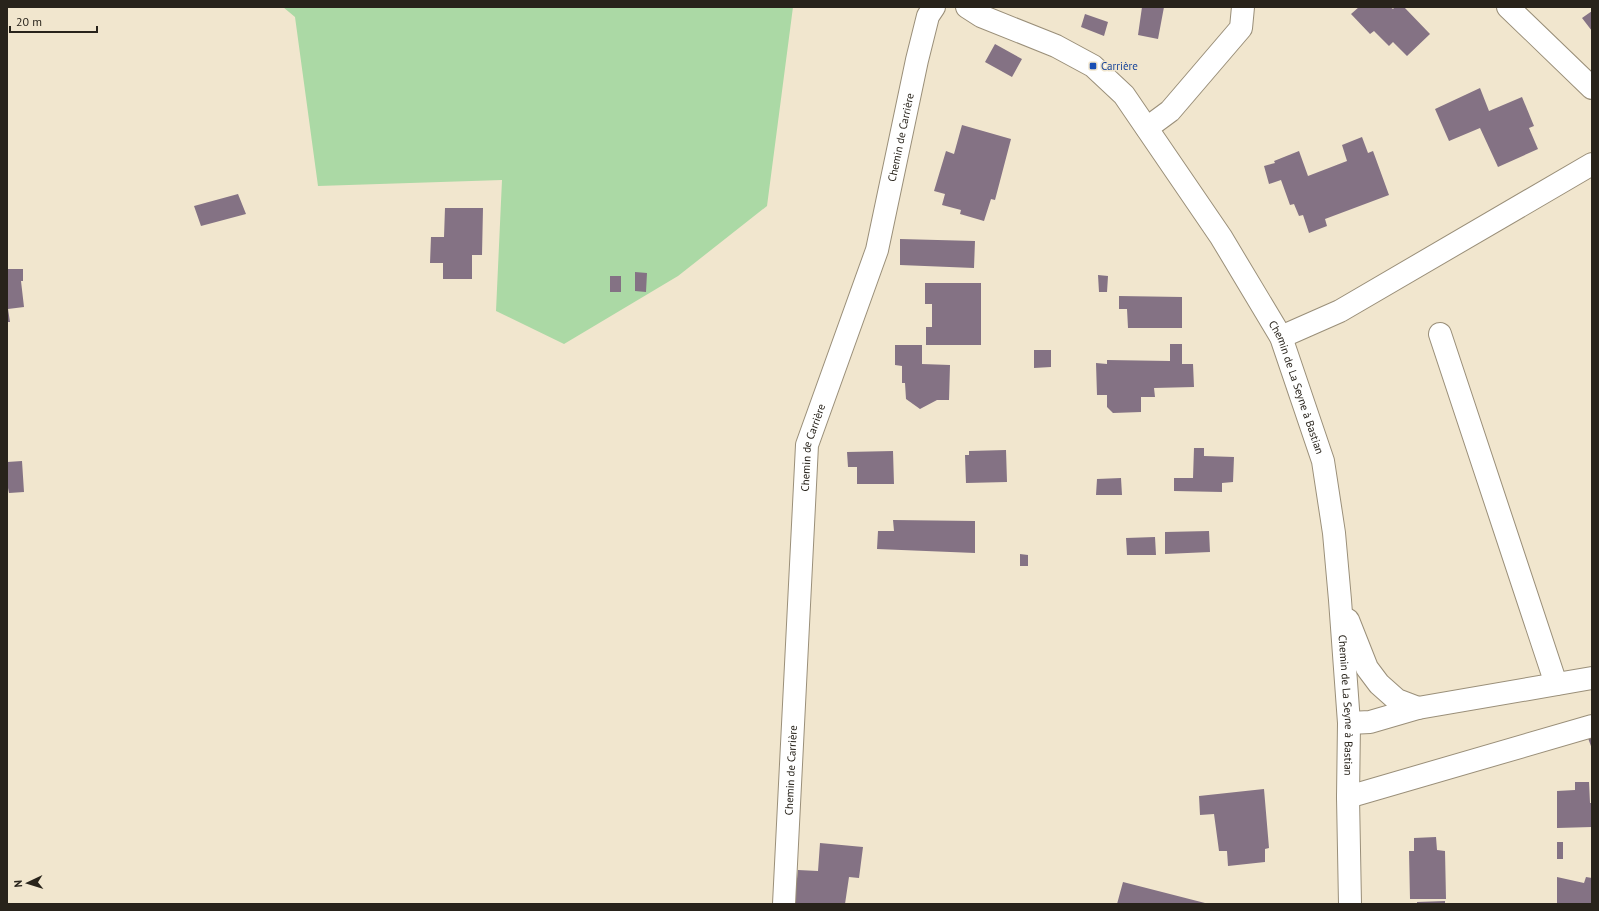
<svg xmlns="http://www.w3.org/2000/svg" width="1599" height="911" viewBox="0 0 1599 911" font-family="'PT Sans',sans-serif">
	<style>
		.green { fill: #abd9a5 }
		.building { fill: #847284 }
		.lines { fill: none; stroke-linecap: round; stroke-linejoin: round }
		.minor-casing { stroke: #9a8f79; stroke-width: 24 }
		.minor { stroke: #fff; stroke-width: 22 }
		.transit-dot { fill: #1a4fb4; stroke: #f1e6ce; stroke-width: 1.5 }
		.labels { text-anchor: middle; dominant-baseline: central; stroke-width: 3; stroke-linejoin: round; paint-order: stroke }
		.transit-label { font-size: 11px; fill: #164399; stroke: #f1e6ce; text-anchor: start }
		.street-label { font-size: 11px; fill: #28231b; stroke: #f1e6ce }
	</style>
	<rect width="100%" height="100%" fill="#f1e6ce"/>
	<path class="green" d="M283,7H793L767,206L678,276L564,344L496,311L502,180L318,186L295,17Z"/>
	<path class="building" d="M1142,7H1164L1158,39L1138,35Z
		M1359,7H1390L1393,9L1395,7H1404L1430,34L1407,56L1393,42L1389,46L1374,31L1370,34L1351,14Z
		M1592,11V31L1582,18Z
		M1085,14L1108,22L1104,36L1081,27Z
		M995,44L1022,59L1012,77L985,62Z
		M1480,88L1489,111L1522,97L1534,126L1529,128L1538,149L1498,167L1480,128L1449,141L1435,109Z
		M962,125L1011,139L995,200L991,199L984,221L960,214L961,210L942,205L945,194L934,191L946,151L954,154Z
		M1362,137L1368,153L1373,151L1389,195L1325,219L1327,226L1309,233L1303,215L1299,216L1294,204L1290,205L1281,180L1269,184L1264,166L1275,163L1274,161L1299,151L1308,176L1347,161L1342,145Z
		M238,194L246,214L201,226L194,206Z
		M445,208H483L482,255H472V279H443V263H430L431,237H444Z
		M900,239L975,241L974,268L900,265Z
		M7,269H23V281H21L24,307L8,309L10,322H7Z
		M635,272L647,273L646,292L635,291Z
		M1098,275L1108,276L1107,292H1099Z
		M610,276H621V292H610Z
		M925,283H981V345H926V327H932V304H925Z
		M1119,296L1182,297V328H1128L1127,309H1119Z
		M1170,344H1182V364H1193L1194,387L1154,388L1155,397H1141V412L1113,413L1107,407V395H1097L1096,363L1107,364V360L1170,361Z
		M895,345H922V364L950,365L949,400H937L920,409L906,399L905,383H902V366L895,365Z
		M1034,350H1051V367L1034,368Z
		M1194,448H1204V456L1234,457L1233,482L1222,483V492L1174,491V478H1193Z
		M1006,450L1007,482L966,483L965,455H969V451Z
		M893,451L894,484H857V467H848L847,452Z
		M22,461L24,492L9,493L8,488H7V462Z
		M1121,478L1122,495H1096L1097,479Z
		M893,520L975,521V553L877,549L878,531H894Z
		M1209,531L1210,552L1165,554V532Z
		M1155,537L1156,555H1127L1126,538Z
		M1020,554L1028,555V566H1020Z
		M1592,737V749L1588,738Z
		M1575,782H1589L1590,803H1592V827L1557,828V791L1575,790Z
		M1264,789L1269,848L1265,849V862L1228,866L1227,851H1219L1214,814L1200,815L1199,796Z
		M1436,837L1437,850L1445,851L1446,899H1410L1409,851H1414V838Z
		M1557,842H1563V859H1557Z
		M820,843L863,847L859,878L849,877L845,904H794L798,870L818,871Z
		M1557,877L1584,883L1586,877L1592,878V904H1557Z
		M1123,882L1205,903V904H1117Z
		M1445,901V904H1417V902Z"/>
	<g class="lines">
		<defs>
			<g id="minor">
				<path id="s1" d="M967,7L981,16L1056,46L1093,66L1124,95L1221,237L1281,337L1323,461L1334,533L1340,600L1349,723L1348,797L1350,904"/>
				<path d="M1508,7L1592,88"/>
				<path d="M1147,128L1170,111L1241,28L1243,7"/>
				<path d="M1440,334L1556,684"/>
				<path d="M1281,337L1340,311L1592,164"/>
				<path d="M1348,620L1367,668L1379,684L1397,700L1418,708"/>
				<path d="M1349,723L1370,722L1418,708L1592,678"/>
				<path d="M1348,797L1592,726"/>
				<path id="s2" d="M784,904L807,445L877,250L917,60L928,16L934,7"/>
			</g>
		</defs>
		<use href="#minor" class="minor-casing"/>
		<use href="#minor" class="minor"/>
	</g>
	<rect class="transit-dot" x="1089" y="62" width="8" height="8" rx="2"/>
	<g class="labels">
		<g class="transit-label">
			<text x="1101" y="66">Carrière</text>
		</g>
		<g class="street-label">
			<text stroke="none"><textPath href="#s2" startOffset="782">Chemin de Carrière</textPath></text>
			<text stroke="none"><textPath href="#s1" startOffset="523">Chemin de La Seyne à Bastian</textPath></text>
			<text stroke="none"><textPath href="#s2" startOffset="458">Chemin de Carrière</textPath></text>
			<text stroke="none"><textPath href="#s1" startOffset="847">Chemin de La Seyne à Bastian</textPath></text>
			<text stroke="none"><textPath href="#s2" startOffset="134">Chemin de Carrière</textPath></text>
		</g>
	</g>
	<rect width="1599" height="911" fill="none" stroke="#28231b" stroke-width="16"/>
	<g transform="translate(28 883) rotate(266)" stroke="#f1e6ce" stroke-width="3" paint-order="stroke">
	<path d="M0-3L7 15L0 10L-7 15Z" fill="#28231b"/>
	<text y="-6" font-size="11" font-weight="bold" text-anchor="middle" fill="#28231b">N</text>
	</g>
	<path d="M10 26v6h87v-6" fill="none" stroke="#28231b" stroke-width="2"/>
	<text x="16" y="26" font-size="12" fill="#28231b" stroke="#f1e6ce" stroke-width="3" paint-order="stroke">20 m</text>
</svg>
